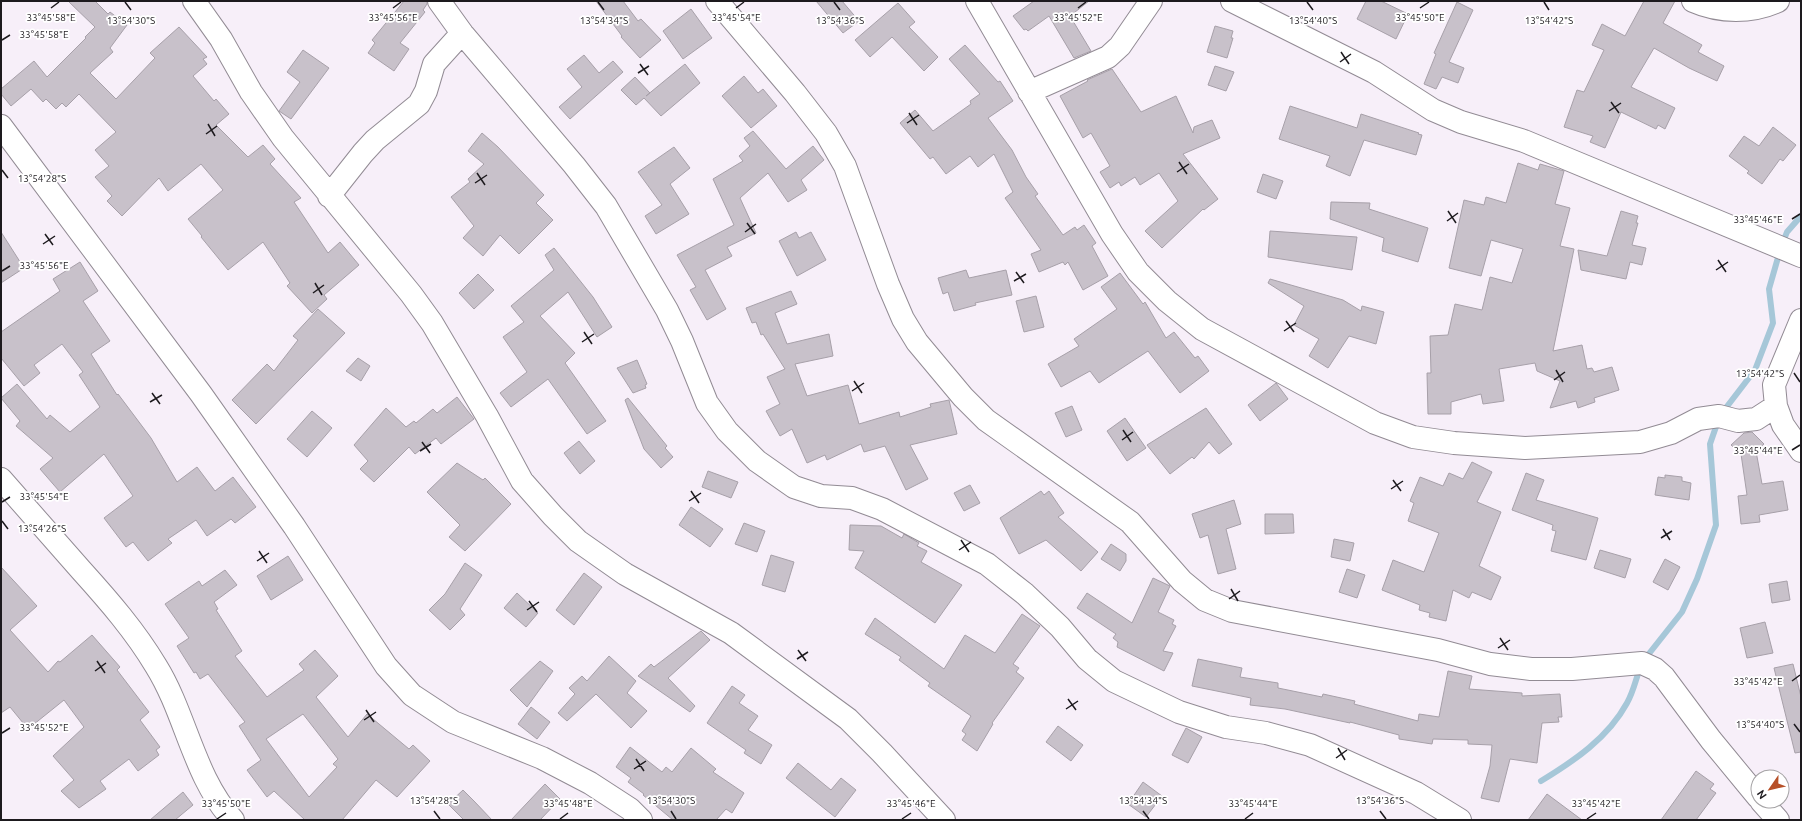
<svg xmlns="http://www.w3.org/2000/svg" width="1802" height="821" viewBox="0 0 1802 821" font-family="Ubuntu,sans-serif">
	<style>
		.lines { fill: none; stroke-linecap: round; stroke-linejoin: round }
		.stream { stroke: #a6c7d8; stroke-width: 6 }
		.building { fill: #c8c1ca; stroke: #a7a0a9; fill-rule: evenodd }
		.street-casing { stroke: #928b94; stroke-width: 24 }
		.street { stroke: #fff; stroke-width: 22 }
		.ticks { fill: none; stroke: #1d1a1e; stroke-width: 1.5 }
		.ticks-label { font-size: 10px; text-anchor: middle; fill: #1d1a1e; stroke: #fff; stroke-width: 3.5; stroke-linejoin: round; paint-order: stroke }
	</style>
	<rect width="100%" height="100%" fill="#f7eff9"/>
	<g class="lines">
		<path class="stream" d="M1722,413L1755,370L1773,323L1769,289L1781,247L1787,232L1801,216
			M1644,660L1682,612L1697,579L1716,525L1710,444L1718,421
			M1541,781C1574,761 1608,738 1627,703C1633,693 1636,679 1640,668"/>
	</g>
	<path class="building" d="M68,1H95L108,14L110,12L127,25L110,48L113,52L90,73L116,99L155,58L150,53L179,27L207,57L203,59L207,64L193,76L214,101L216,99L229,114L216,125L248,157L263,145L275,159L270,164L301,198L294,202L328,253L340,242L359,265L324,295L327,299L312,313L287,286L290,283L263,242L228,270L201,237L202,236L188,219L223,190L201,164L168,191L159,178L122,216L107,201L112,196L95,177L109,166L95,150L116,132L79,94L66,107L62,103L56,109L46,99L43,102L31,89L11,106L1,94V89L34,61L47,77L86,38L85,37L95,27Z
		M404,1H427V4L423,10L425,12L400,43L409,49L394,71L368,53L375,43L372,40Z
		M596,1H623L638,21L641,19L661,40L640,58L621,37L622,36Z
		M816,1H842L859,21L843,33Z
		M1034,1H1089L1070,16L1091,51L1074,58L1049,16L1028,31L1026,29L1024,30L1013,16Z
		M1366,1H1381L1408,14L1396,39L1357,19Z
		M1644,1H1675L1663,23L1702,45L1698,52L1724,66L1717,81L1689,68L1654,48L1631,87L1675,108L1665,129L1658,125L1656,129L1621,112L1605,148L1590,142L1593,136L1564,127L1577,90L1584,92L1604,50L1592,45L1602,24L1625,36Z
		M1457,2L1473,10L1449,62L1464,68L1458,83L1442,77L1436,89L1424,84L1436,54L1434,53Z
		M898,3L915,22L909,27L938,57L924,71L892,37L870,57L855,40Z
		M691,9L712,38L683,59L663,31Z
		M1215,26L1233,31L1231,38H1233L1227,58L1207,52Z
		M965,45L998,82L1000,81L1013,101L988,118L1012,150L1026,177L1038,194L1035,196L1063,235L1075,227L1077,230L1084,225L1096,243L1092,246L1108,276L1083,290L1068,262L1065,265L1063,262L1039,272L1031,254L1041,250L1005,198L1013,192L994,154L978,167L970,156L946,174L933,157L930,159L900,123L915,110L933,131L971,104L970,101L980,94L949,59Z
		M303,50L329,68L291,119L279,111L300,82L287,72Z
		M584,55L599,73L613,61L623,72L570,119L559,107L582,87L567,69Z
		M685,64L700,83L661,116L644,98L636,105L621,90L635,77L650,93L646,96Z
		M1215,66L1234,72L1226,91L1208,85Z
		M1112,69L1141,112L1176,96L1193,133L1194,127L1212,120L1220,138L1183,154L1218,199L1204,210L1203,209L1162,248L1145,231L1178,201L1159,173L1140,185L1135,177L1121,186L1119,182L1110,188L1100,172L1110,166L1091,133L1083,138L1060,96L1088,81L1087,80Z
		M744,76L758,93L763,89L777,106L751,128L722,96Z
		M1290,106L1357,128L1361,114L1419,133L1418,134L1422,135L1416,155L1364,140L1350,176L1326,166L1330,156L1279,139Z
		M1773,127L1796,145L1783,161L1780,159L1762,184L1747,173L1749,171L1729,156L1744,136L1759,146Z
		M753,131L786,169L813,146L824,160L801,180L807,190L788,202L768,173L740,198L756,233L727,247L732,256L705,270L726,309L707,320L690,290L696,287L677,255L734,225L713,179L743,161L739,156L750,146L744,138Z
		M482,133L498,147L544,195L536,203L553,220L519,254L500,235L483,256L463,238L474,226L451,197L470,182L468,179L484,164L468,151Z
		M674,147L690,168L670,184L689,214L656,234L645,216L662,205L638,172Z
		M1518,163L1538,170L1540,164L1564,171L1555,204L1570,208L1560,246L1574,249L1553,351L1582,345L1587,369L1592,368L1594,372L1612,367L1619,390L1594,398L1595,402L1578,408L1576,401L1550,408L1560,381L1537,371L1535,363L1499,369L1504,401L1483,404L1481,394L1451,402V414H1428L1427,373H1431L1430,336L1448,335L1455,304L1482,310L1490,277L1512,283L1523,249L1491,240L1481,276L1449,268L1464,200L1484,205L1486,197L1506,203Z
		M1263,174L1283,181L1276,199L1257,192Z
		M1331,202L1370,203L1369,209L1428,228L1418,262L1382,251L1384,238L1330,219Z
		M1621,211L1638,216L1636,223H1638L1632,245L1646,248L1642,265L1630,262L1626,279L1581,270L1578,250L1607,256Z
		M1270,231L1357,237L1352,270L1268,257Z
		M1,232L24,268L1,283Z
		M796,232L799,238L811,232L826,260L797,276L779,241Z
		M554,248L593,297L612,327L597,337L568,292L540,316L575,353L565,363L606,421L587,434L548,379L511,407L500,393L527,372L503,337L524,322L511,306L554,270L545,255Z
		M80,262L98,291L83,301L110,341L91,354L117,395L118,394L151,438L177,482L197,467L215,491L233,477L256,507L235,523L231,519L207,536L196,520L168,539L172,543L148,561L133,542L126,547L104,518L133,496L104,454L60,492L40,469L53,458L16,426L20,421L1,398L17,384L47,419L50,415L70,432L100,407L79,375L83,372L62,344L34,365L40,373L24,386L1,358V332L60,291L53,279Z
		M966,270L969,278L1006,270L1012,295L975,303L976,305L954,311L948,292L943,294L938,278Z
		M1120,273L1143,304L1145,302L1166,338L1174,332L1195,358L1198,356L1209,371L1180,393L1148,351L1099,383L1090,371L1061,387L1048,364L1079,346L1074,339L1117,309L1101,287Z
		M478,274L494,290L474,309L459,293Z
		M1270,279L1343,300L1361,311L1362,306L1384,312L1376,344L1349,336L1328,368L1309,356L1319,339L1294,325L1304,306L1268,283Z
		M791,291L797,304L775,313L787,344L829,334L833,356L795,364L807,396L848,385L859,424L899,412L900,417L931,407L930,404L949,400L957,434L910,445L928,479L906,490L885,446L864,452L861,444L827,460L825,455L807,463L792,429L780,436L766,411L780,404L767,377L785,369L763,334L761,335L756,322L752,323L746,308Z
		M1036,296L1044,327L1024,332L1016,301Z
		M318,309L345,333L256,424L232,400L267,364L274,371L298,340L293,336Z
		M358,358L370,366L361,381L346,371Z
		M637,360L647,384L645,385L646,388L633,393L617,368Z
		M1276,383L1288,399L1260,421L1248,405Z
		M457,397L474,419L441,444L436,438L415,454L409,447L374,482L360,469L368,461L354,445L386,408L406,427L414,421L416,423L433,409L437,413Z
		M628,398L667,446L665,448L673,457L661,468L644,449L625,400Z
		M1072,406L1082,430L1066,437L1055,413Z
		M1206,408L1232,444L1219,454L1209,442L1194,459L1192,457L1170,474L1147,445Z
		M312,411L332,428L307,457L287,439Z
		M1125,418L1146,448L1127,461L1107,431Z
		M1752,432L1764,444L1756,451L1762,484L1783,481L1788,510L1759,515L1760,522L1741,524L1738,496L1747,495L1741,454L1731,445L1744,433Z
		M579,441L595,461L580,474L564,453Z
		M1472,462L1492,472L1477,502L1501,512L1479,566L1501,577L1491,600L1472,592L1469,598L1453,590L1446,621L1429,617L1430,613L1419,610L1420,605L1382,590L1393,560L1424,572L1439,533L1408,521L1414,503L1410,501L1420,477L1443,486L1449,473L1463,479Z
		M457,463L483,480L485,478L511,504L465,551L449,537L460,525L427,492Z
		M708,471L738,482L731,498L702,487Z
		M1526,473L1544,480L1536,500L1598,518L1586,560L1551,551L1556,531L1552,530L1553,525L1512,510Z
		M1665,475L1682,477V481L1691,483L1689,500L1655,495L1658,477L1665,478Z
		M970,485L980,503L964,511L954,493Z
		M1041,491L1044,495L1049,491L1064,513L1058,517L1098,552L1081,571L1046,540L1019,554L1000,518Z
		M1234,500L1241,524L1226,529L1236,569L1218,574L1208,535L1200,538L1192,514Z
		M691,507L723,529L710,547L679,525Z
		M1265,514H1293L1294,533L1265,534Z
		M744,523L765,531L757,552L735,544Z
		M850,525L881,526L902,538L904,534L919,543L917,546L927,551L921,562L962,585L935,623L855,568L864,551L849,550Z
		M1334,539L1354,543L1350,561L1331,557Z
		M1111,544L1126,554V561L1120,571L1101,559Z
		M1600,550L1631,559L1625,578L1594,568Z
		M771,555L794,562L785,592L762,585Z
		M288,556L303,580L271,600L257,576Z
		M1665,559L1680,567L1668,590L1653,582Z
		M465,563L482,575L460,609L465,615L450,630L429,610L445,594Z
		M1,567L37,606L10,630L48,672L58,661L60,662L92,635L120,667L117,670L149,712L140,720L160,747L156,750L159,755L138,771L129,759L100,781L106,789L79,808L61,791L74,780L53,756L84,727L64,700L28,729L10,707L1,713Z
		M1347,569L1365,575L1357,598L1339,592Z
		M225,570L237,585L214,602L218,609L216,610L242,651L235,656L267,697L304,670L299,664L315,650L338,676L316,697L348,737L367,714L409,749L413,745L430,761L397,797L376,780L342,820H305L274,791L267,797L247,770L261,760L239,726L245,722L208,674L200,679L196,672L194,673L177,646L189,638L165,604L199,581L202,586ZM303,714L338,759L333,764L337,767L309,797L266,739Z
		M584,573L602,587L574,625L556,610Z
		M1153,578L1170,586L1158,612L1174,620L1172,624L1176,626L1163,651L1173,653L1164,671L1117,647L1118,642L1113,638L1116,634L1077,608L1087,593L1132,623Z
		M1787,581L1790,600L1772,603L1769,584Z
		M517,593L538,613L526,627L504,608Z
		M1022,614L1040,626L1013,664L1019,668L1016,672L1024,678L992,723L993,724L977,751L962,740L966,734L962,731L971,716L928,686L930,683L899,660L901,657L865,634L875,618L944,669L965,635L995,653Z
		M1765,622L1773,653L1747,658L1740,628Z
		M701,631L710,640L668,678L695,706L690,712L638,676L651,664L654,667Z
		M609,656L636,681L627,693L647,711L631,728L596,694L567,721L558,713L575,694L569,688L582,676L587,681Z
		M1198,659L1242,668L1240,677L1278,683V688L1322,697L1323,694L1355,701L1354,704L1418,721L1419,714L1439,717L1448,671L1472,676L1469,689L1522,693V696L1560,694L1562,717H1558L1559,722L1542,723L1537,763L1510,759L1499,802L1481,798L1490,766L1492,745L1468,744V740L1433,739L1432,744L1399,739V735L1350,722V723L1285,709L1250,705L1251,698L1192,686Z
		M540,661L553,671L527,707L510,690Z
		M1793,664L1801,697V752L1795,753L1774,668Z
		M732,686L745,695L739,703L758,716L748,730L772,745L761,764L744,753L746,750L707,723Z
		M531,707L550,722L537,739L518,724Z
		M1058,726L1083,745L1071,761L1046,742Z
		M1186,728L1202,737L1188,763L1172,755Z
		M630,747L662,772L666,767L672,772L691,748L716,769L713,772L744,793L732,813L726,809L716,820H673L643,795L644,794L628,782L631,778L616,767Z
		M798,763L831,790L841,778L856,790L835,817L786,778Z
		M1696,771L1714,784L1710,789L1716,793L1696,820H1661Z
		M1143,782L1162,796L1146,817L1128,804Z
		M545,784L560,799L540,820H511Z
		M463,790L474,801L492,820H464L448,804Z
		M183,792L193,805L175,820H150Z
		M1547,794L1582,820H1528Z"/>
	<g class="lines">
		<defs>
			<path id="street" d="M194,1L221,39L251,92L283,138L411,294L432,323L487,416L522,481L553,516L578,541L625,574L731,633L848,719L882,753L944,820
				M439,1L462,33L574,165L606,206L667,310L682,341L707,403L727,431L757,461L794,487L821,496L852,498L882,509L987,564L1025,594L1060,627L1087,659L1114,681L1179,712L1226,727L1266,733L1310,745L1416,793L1460,820
				M717,1L795,93L826,133L845,166L888,284L903,319L917,342L963,397L986,420L1130,522L1182,581L1205,600L1232,611L1438,650L1490,664L1531,669H1572L1642,663L1655,669L1664,677L1711,740L1758,797
				M977,1L1112,234L1138,272L1167,301L1202,329L1375,423L1413,437L1454,443L1525,448L1640,442L1671,433L1698,419L1719,416L1738,421L1756,419L1776,406
				M1232,1L1374,72L1433,110L1461,122L1524,141L1801,256
				M1693,1C1720,13 1752,13 1778,1
				M1029,92L1108,57L1120,46L1151,1
				M1,126L201,394L294,526L386,666L412,695L453,722L542,758L590,783L630,809L641,820
				M329,196L363,153L375,140L419,104L426,91L434,64L462,33
				M1801,320L1774,385L1776,406L1783,425L1801,451
				M1,479C28,510 55,540 81,570C109,601 135,631 156,666C186,714 194,778 233,820
				M1761,801L1778,820"/>
		</defs>
		<use href="#street" class="street-casing"/>
		<use href="#street" class="street"/>
	</g>
	<path class="ticks" d="M125,2L131,10M598,2L604,10M834,2L840,10M1307,2L1313,10M1544,2L1549,10M51,8L59,2M393,8L401,2M736,8L744,2M1078,8L1086,2M1420,8L1429,2M2,40L10,35M1341,52L1349,64M1340,62L1351,54M640,64L648,75M638,73L649,66M1611,102L1619,113M1609,111L1621,103M909,113L917,125M907,123L919,115M208,124L215,136M206,134L217,126M1179,162L1187,174M2,170L8,178M1177,172L1189,164M477,173L485,185M475,183L487,175M1448,211L1456,223M1792,219L1800,214M1447,221L1458,213M747,223L755,234M745,232L756,224M45,234L53,245M43,244L55,236M1718,260L1726,272M1716,270L1728,262M2,271L10,266M1016,272L1024,283M1014,281L1026,274M315,283L322,295M313,293L324,285M1286,321L1294,332M1284,331L1296,323M584,332L592,344M582,342L594,334M1556,370L1563,382M1794,373L1800,382M1554,380L1565,372M854,381L862,393M852,391L864,383M152,393L160,404M150,402L162,395M1123,430L1131,442M1122,440L1133,432M422,442L430,453M1792,450L1800,445M420,451L431,444M1393,480L1401,491M1391,489L1403,481M691,491L699,503M689,501L701,493M2,502L10,497M2,521L8,529M1663,529L1670,540M1661,538L1672,531M961,540L969,552M959,550L971,542M259,551L267,563M257,561L269,553M1231,589L1238,601M1229,599L1240,591M529,601L537,612M527,610L539,602M1500,638L1508,650M1498,648L1510,640M798,650L806,661M797,659L808,652M97,661L105,673M95,671L106,663M1792,681L1800,675M1068,699L1076,710M1066,709L1078,701M366,710L374,722M364,720L376,712M1794,724L1800,732M2,733L10,728M1338,748L1345,760M1336,758L1347,750M636,759L644,771M634,769L646,761M434,811L440,819M671,811L676,819M1143,811L1149,819M1380,811L1386,819M217,819L226,813M560,819L568,813M902,819L911,813M1245,819L1253,813M1587,819L1596,813"/>
	<g class="ticks-label">
		<text x="51" y="21">33°45'58"E</text>
		<text x="393" y="21">33°45'56"E</text>
		<text x="736" y="21">33°45'54"E</text>
		<text x="1078" y="21">33°45'52"E</text>
		<text x="1420" y="21">33°45'50"E</text>
		<text x="131" y="24">13°54'30"S</text>
		<text x="604" y="24">13°54'34"S</text>
		<text x="840" y="24">13°54'36"S</text>
		<text x="1313" y="24">13°54'40"S</text>
		<text x="1549" y="24">13°54'42"S</text>
		<text x="44" y="38">33°45'58"E</text>
		<text x="42" y="182">13°54'28"S</text>
		<text x="1758" y="223">33°45'46"E</text>
		<text x="44" y="269">33°45'56"E</text>
		<text x="1760" y="377">13°54'42"S</text>
		<text x="1758" y="454">33°45'44"E</text>
		<text x="44" y="500">33°45'54"E</text>
		<text x="42" y="532">13°54'26"S</text>
		<text x="1758" y="685">33°45'42"E</text>
		<text x="1760" y="728">13°54'40"S</text>
		<text x="44" y="731">33°45'52"E</text>
		<text x="434" y="804">13°54'28"S</text>
		<text x="671" y="804">13°54'30"S</text>
		<text x="1143" y="804">13°54'34"S</text>
		<text x="1380" y="804">13°54'36"S</text>
		<text x="226" y="807">33°45'50"E</text>
		<text x="568" y="807">33°45'48"E</text>
		<text x="911" y="807">33°45'46"E</text>
		<text x="1253" y="807">33°45'44"E</text>
		<text x="1596" y="807">33°45'42"E</text>
	</g>
	<rect width="1802" height="821" fill="none" stroke="#1d1a1e" stroke-width="4"/>
	<g transform="translate(1770 789) rotate(236)"><circle r="19" fill="#ffffff" stroke="#a5a3a5"/>
	<path d="M0-3L7 15L0 10L-7 15Z" fill="#b75028"/>
	<text y="-6" font-size="11" font-weight="bold" text-anchor="middle" fill="#1d1a1e">N</text>
	</g>
</svg>
